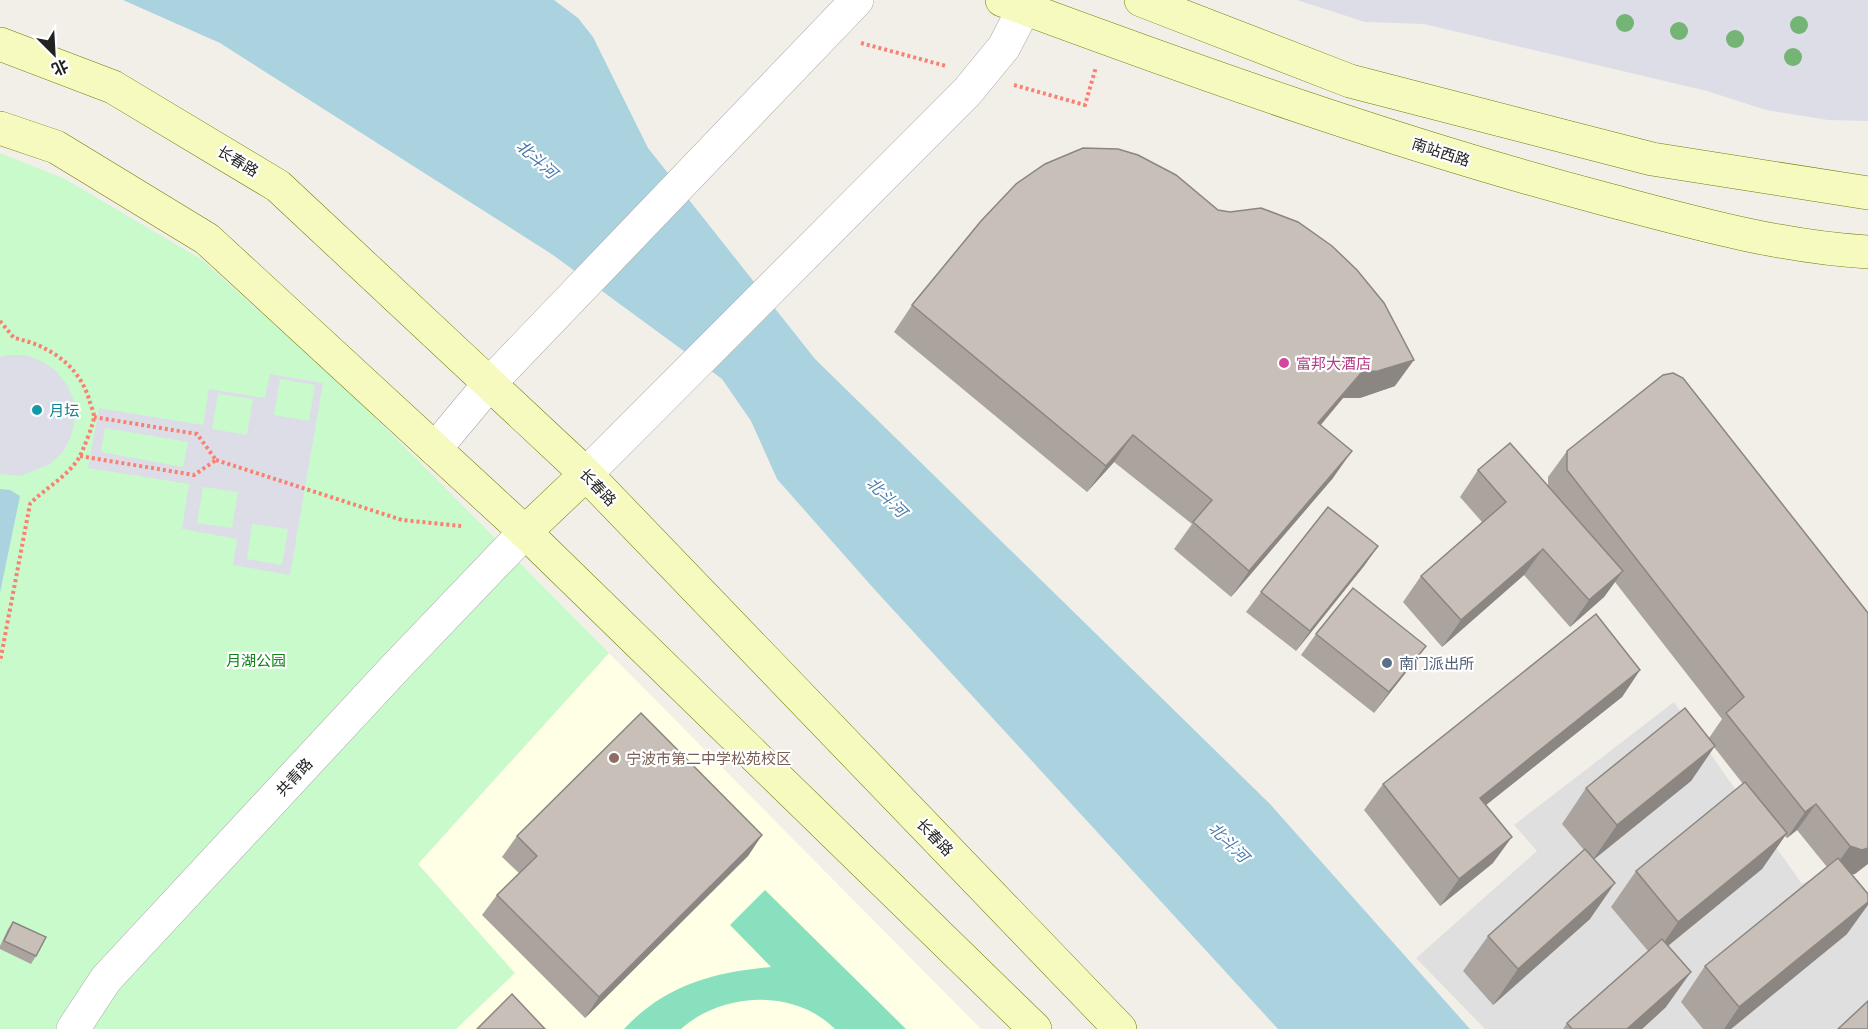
<svg xmlns="http://www.w3.org/2000/svg" width="1868" height="1029" viewBox="0 0 1868 1029" font-family="Inter,'Noto Sans SC',sans-serif">
	<style>
		.residential { fill: #e0dfdf }
		.education { fill: #ffffe5 }
		.park { fill: #c8facc }
		.pitch { fill: #88e0be }
		.plaza { fill: #dddde8; fill-rule: evenodd }
		.water { fill: #aad3df }
		.lines { fill: none; stroke-linecap: round; stroke-linejoin: round }
		.tertiary-casing { stroke: #a9a9a9; stroke-width: 34 }
		.secondary-casing { stroke: #707d05; stroke-width: 34 }
		.path { stroke: #fa8072; stroke-width: 4; stroke-dasharray: 3 3; stroke-linecap: butt }
		.tertiary { stroke: #fff; stroke-width: 33 }
		.secondary { stroke: #f7fabf; stroke-width: 33 }
		.tree { fill: #74b475 }
		.wall { fill: #aba49e }
		.shaded-wall { fill: #8b8681 }
		.building { fill: #c7bfb8; stroke: #8b8681; stroke-width: 1.5 }
		.hotel-dot { fill: #d1479c; stroke: #fff; stroke-width: 2 }
		.culture-dot { fill: #0f9aa8; stroke: #fff; stroke-width: 2 }
		.service-dot { fill: #5c6f8a; stroke: #fff; stroke-width: 2 }
		.education-dot { fill: #8d6e63; stroke: #fff; stroke-width: 2 }
		.labels { text-anchor: middle; dominant-baseline: central; stroke-width: 4.5; stroke-linejoin: round; paint-order: stroke }
		.street-label { font-size: 15px; fill: #222; stroke: #fff }
		.hotel-label { font-size: 15px; fill: #b23c85; stroke: #fff; text-anchor: start }
		.culture-label { font-size: 15px; fill: #0d838f; stroke: #fff; text-anchor: start }
		.park-label { font-size: 15px; fill: #0c8416; stroke: #fff }
		.service-label { font-size: 15px; fill: #4e5e75; stroke: #fff; text-anchor: start }
		.education-label { font-size: 15px; fill: #785e54; stroke: #fff; text-anchor: start }
		.water-label { font-size: 16px; font-style: italic; fill: #4a7aab; stroke: #fff }
	</style>
	<rect width="100%" height="100%" fill="#f2efe9"/>
	<path class="residential" d="M1674,702L1802,884L1820,875L1868,899V1029H1485L1416,958L1537,851L1514,825Z"/>
	<path class="education" d="M609,653L981,1029H456L514,973L418,864Z"/>
	<path class="park" d="M0,153L65,179L201,259L351,393L609,653L418,864L515,973L456,1029H0Z"/>
	<path class="pitch" d="M765,890L906,1029H835C794,988 722,992 681,1029H624C665,985 713,972 771,967L730,925Z"/>
	<path class="plaza" d="M1297,0H1868V121L1828,120L1766,110L1707,91L1424,24L1365,22Z
		M7,355H25L42,361L56,371L67,385L74,401L75,419L71,436L63,452L50,464L20,476L0,474V357Z
		M270,374L323,383L290,575L233,565L237,539L182,529L189,484L88,468L99,408L203,425L209,389L265,398ZM280,379L315,385L309,421L274,415ZM218,394L253,399L247,435L212,429ZM105,428L188,442L183,467L101,452ZM203,487L238,492L232,528L197,523ZM252,524L288,529L282,565L247,559Z"/>
	<path class="water" d="M123,0H554L578,18L593,37L648,148L815,359L1270,804L1470,1029H1278L875,590L777,479L751,421L722,379L553,255L220,43Z
		M0,489L10,490L20,496L0,593Z"/>
	<g class="lines">
		<defs>
			<path id="tertiary" d="M435,449L490,383L857,0
				M586,474L967,92L1004,47L1028,0
				M73,1029L106,979L394,669L525,532"/>
			<path id="secondary" d="M1002,0C1199,73 1398,144 1601,198C1688,221 1778,247 1868,252
				M1141,0L1350,81L1652,159L1868,193
				M0,44L113,87L278,186L586,474L1120,1029
				M0,128L56,147L207,239L525,532L1035,1029
				M525,532L586,474"/>
		</defs>
		<use href="#tertiary" class="tertiary-casing"/>
		<use href="#secondary" class="secondary-casing"/>
		<path class="path" d="M861,43L946,66
			M1014,85L1085,105L1096,67
			M0,321L14,338C48,345 78,364 89,399C90,404 94,412 94,417C94,423 83,450 80,456C69,476 45,488 30,504L0,662
			M80,456L194,475L216,460L197,434L94,417
			M216,460L402,520L461,526"/>
		<use href="#tertiary" class="tertiary"/>
		<use href="#secondary" class="secondary"/>
	</g>
	<g class="tree">
		<circle cx="1625" cy="23" r="9"/>
		<circle cx="1799" cy="25" r="9"/>
		<circle cx="1679" cy="31" r="9"/>
		<circle cx="1735" cy="39" r="9"/>
		<circle cx="1793" cy="57" r="9"/>
	</g>
	<path class="wall" d="M912,305L1395,386L1360,398H1343L1321,425L1333,478L1231,597L1174,549L1192,524L1114,462L1087,492L894,332Z
		M1567,451L1868,613L1855,874H1852L1847,934L1731,1029H1703L1681,1002L1705,966L1827,867L1797,830L1787,838L1785,836L1762,869L1668,946L1666,1007L1642,1029H1563L1567,1023L1648,951L1611,907L1636,871L1743,784L1714,747L1691,781L1594,859L1590,919L1493,1005L1463,971L1488,936L1584,850L1562,824L1586,788L1709,738L1722,719L1615,582L1604,597L1570,627L1524,575L1442,647L1403,602L1421,576L1482,522L1460,497L1478,470L1548,486V477Z
		M1378,546L1364,566L1296,651L1246,612L1261,592Z
		M1316,634L1426,646L1411,666L1374,713L1301,655Z
		M1640,670L1622,697L1486,805L1493,863L1440,906L1364,810L1383,784Z
		M762,835L748,856L585,1018L482,915L497,895L519,873L502,857L517,836Z
		M13,922L36,956L31,964L0,949V946L8,929Z"/>
	<path class="shaded-wall" d="M1414,360L1395,386L1360,398H1343L1300,449L1318,423L1362,372Z
		M1133,435L1114,462L1087,492L1106,466Z
		M1352,451L1333,478L1231,597L1249,571Z
		M1378,546L1364,566L1296,651L1310,631Z
		M1543,549L1524,575L1442,647L1461,620Z
		M1623,571L1604,597L1570,627L1589,600Z
		M1426,646L1411,666L1374,713L1389,692Z
		M1640,670L1622,697L1462,824L1480,798Z
		M1715,746L1691,781L1592,861L1617,825Z
		M1816,804L1797,830L1787,838L1805,812Z
		M1787,833L1762,869L1653,958L1678,922Z
		M762,835L748,856L585,1018L599,997Z
		M1512,837L1493,863L1440,906L1459,879Z
		M1850,846L1868,848V864L1855,874L1843,876L1831,872Z
		M1615,883L1590,919L1493,1005L1518,969Z
		M1868,902V905L1847,934L1731,1029H1724L1739,1007Z
		M1691,972L1666,1007L1642,1029H1627Z"/>
	<path class="building" d="M1083,148L1118,149L1138,155L1176,175L1218,210L1230,212L1261,208L1298,222L1332,246L1357,270L1384,303L1414,360L1378,371L1362,372L1318,423L1352,451L1249,571L1193,522L1212,500L1133,435L1106,466L912,305L981,221L1016,184L1045,164Z
		M1673,373L1683,378L1868,613V848L1862,850L1850,846L1816,804L1805,812L1726,713L1744,697L1567,470V451L1663,375Z
		M1510,443L1623,571L1589,600L1543,549L1461,620L1421,576L1506,502L1478,470Z
		M1328,507L1378,546L1310,631L1261,592Z
		M1353,588L1426,646L1389,692L1316,634Z
		M1596,614L1640,670L1480,798L1512,837L1459,879L1383,784Z
		M1685,708L1715,746L1617,825L1586,788Z
		M641,713L762,835L599,997L497,895L537,856L517,836Z
		M1745,782L1787,833L1678,922L1636,871Z
		M1585,849L1615,883L1518,969L1488,936Z
		M1838,858L1868,894V902L1739,1007L1705,966Z
		M13,922L46,937L36,956L4,941Z
		M1662,939L1691,972L1627,1029H1572L1567,1023Z
		M512,994L545,1029H477Z
		M1868,1001V1029H1838Z"/>
	<circle class="hotel-dot" cx="1284" cy="363" r="6"/>
	<circle class="culture-dot" cx="37" cy="410" r="6"/>
	<circle class="service-dot" cx="1387" cy="663" r="6"/>
	<circle class="education-dot" cx="614" cy="758" r="6"/>
	<g class="labels">
		<g class="street-label">
			<text transform="translate(1441 152) rotate(18)">南站西路</text>
			<text transform="translate(238 161) rotate(31)">长春路</text>
			<text transform="translate(598 487) rotate(46)">长春路</text>
			<text transform="translate(294 777) rotate(-47)">共青路</text>
			<text transform="translate(935 837) rotate(46)">长春路</text>
		</g>
		<g class="hotel-label">
			<text x="1296" y="363">富邦大酒店</text>
		</g>
		<g class="culture-label">
			<text x="49" y="410">月坛</text>
		</g>
		<g class="park-label">
			<text x="256" y="660">月湖公园</text>
		</g>
		<g class="service-label">
			<text x="1399" y="663">南门派出所</text>
		</g>
		<g class="education-label">
			<text x="626" y="758">宁波市第二中学松苑校区</text>
		</g>
		<g class="water-label">
			<text transform="translate(537 159) rotate(42)">北斗河</text>
			<text transform="translate(887 497) rotate(45)">北斗河</text>
			<text transform="translate(1229 842) rotate(45)">北斗河</text>
		</g>
	</g>
	<g transform="translate(54 54) rotate(156)" stroke="#ffffff" stroke-width="4.5" paint-order="stroke">
	<path d="M0-4.5L10 22L0 15L-10 22Z" fill="#222222"/>
	<text y="-9" font-size="16" font-weight="bold" text-anchor="middle" fill="#222222">北</text>
	</g>
</svg>
